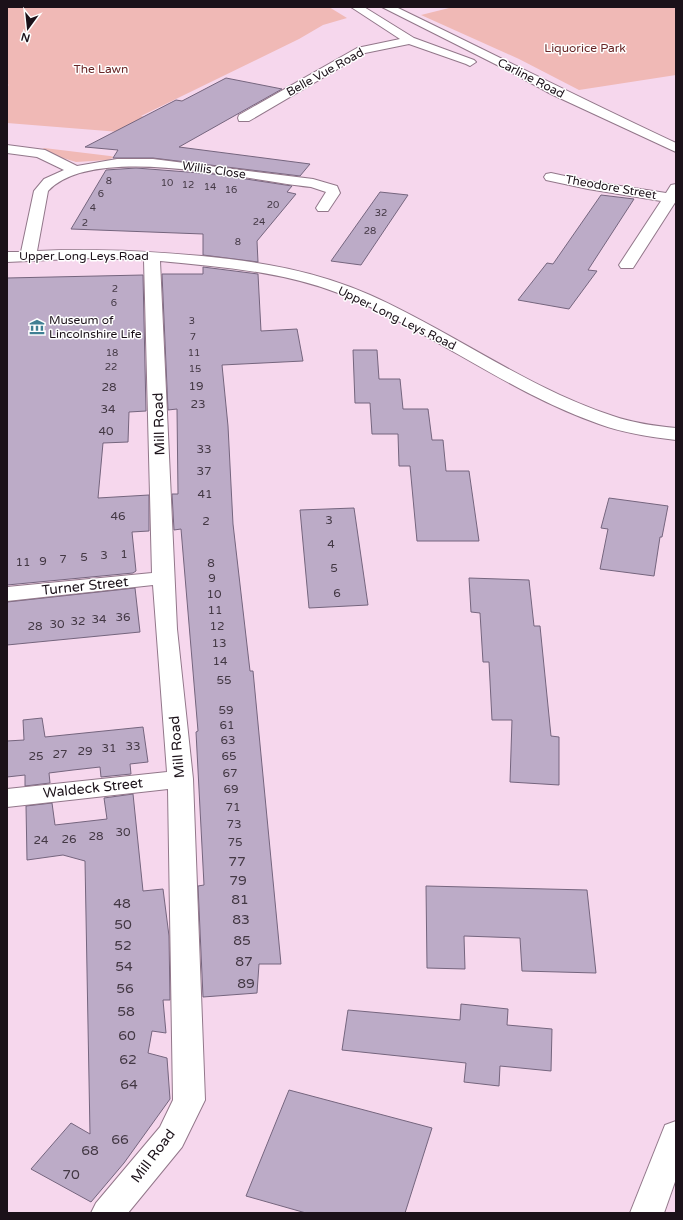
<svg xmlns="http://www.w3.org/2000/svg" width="683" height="1220" viewBox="0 0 683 1220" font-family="'Varela Round',sans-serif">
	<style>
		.green { fill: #f0b9b6 }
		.building { fill: #bcabc7; stroke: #75657e }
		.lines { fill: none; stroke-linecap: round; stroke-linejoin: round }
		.minor-casing { stroke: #92778a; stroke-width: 2 }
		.major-casing { stroke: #92778a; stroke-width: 2 }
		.minor { fill: #fff; fill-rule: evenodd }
		.major { fill: #fff; fill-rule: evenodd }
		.labels { text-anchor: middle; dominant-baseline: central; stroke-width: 3; stroke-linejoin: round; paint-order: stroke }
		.far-number-label { font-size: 10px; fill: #433844 }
		.far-park-label { font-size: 12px; fill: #682626; stroke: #fff }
		.far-street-label { font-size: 12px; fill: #1b1119; stroke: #fff }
		.far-poi-label { font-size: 12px; fill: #1b1119; stroke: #fff; text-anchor: start }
		.number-label { font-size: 12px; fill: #433844 }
		.street-label { font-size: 14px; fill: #1b1119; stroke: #fff }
		.near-number-label { font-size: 14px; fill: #433844 }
	</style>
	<rect width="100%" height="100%" fill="#f6d7ed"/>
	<path class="green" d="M7,7H329L347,18L323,25L299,39L141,116L159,121L132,133L7,123V86L9,85L7,84Z
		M453,7H676V75L579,90L519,59L421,15Z
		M44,148L110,156L114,157L108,160L76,162L40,151Z"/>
	<path class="building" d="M226,78L282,89L179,147L310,164L300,176L153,158H113L118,150L85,147L176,100L182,101Z
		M136,168L213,174L292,186L287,192L296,194L257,241L258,262L203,255V234L71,229L106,170Z
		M380,192L408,195L361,265L331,261Z
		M601,195L634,199L588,270L597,271L569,309L518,300L547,263L553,264Z
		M203,267L258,274L261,331L297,329L303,361L222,365L228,426L233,524L250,671H253L281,964H259L257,993L203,997L198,886L204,885L196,732L198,731L181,529L174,530L172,494H178L177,409L168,410L162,274H203Z
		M143,275L146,411L129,412L128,442L103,443L98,498L149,495V531L132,532L136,571L133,573L7,585V278Z
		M353,350H377L379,379H400L403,409H428L432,440H443L446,471H469L479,541H417L410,466H399L398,434H372L370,403H355Z
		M609,498L668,506L662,537H660L654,576L600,569L608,529L601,528Z
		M354,508L368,605L309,608L300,510Z
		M469,578L529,580L534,626H540L551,736L559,737V785L510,782L512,720H492L489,662H483L480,613L471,612Z
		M135,588L140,632L7,645V602Z
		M42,718L45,737L143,727L148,762L130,764L131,774L101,777L100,767L73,770L49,773L50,783L25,786V775L7,777V741L24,740L23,720Z
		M133,794L143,891L163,889L169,936L170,1000H163L166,1033L152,1031L148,1053L167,1058L170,1099L124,1163L91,1202L31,1169L71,1123L90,1134L85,861L63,855L27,860L26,806L52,803L55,825L107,819L104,798Z
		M426,886L587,890L596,973L522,971L520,938L464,936L465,969L427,968Z
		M461,1004L508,1009L507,1025L552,1029L551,1071L500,1066L499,1086L464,1082L466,1063L342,1050L348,1010L460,1020Z
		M289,1090L432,1128L405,1213H306L246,1196Z"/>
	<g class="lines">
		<defs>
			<path id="minor" d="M351,7H364L414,38L474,60L476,62L470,66L466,64L409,44L365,53L249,121H239L238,118L239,115L357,48L400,39Z
				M382,7H396C489,52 582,99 676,143V152L551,94L509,71Z
				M7,145L45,150L77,166L117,159H153L313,179L337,186L340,193L328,211H318L316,208L326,192L311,187C249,181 95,142 48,191L37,251C93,248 147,251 202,256C261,262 316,271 370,295C453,332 527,388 613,416C633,423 655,426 676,428V440C650,437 624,433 599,424C507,392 429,329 338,293C281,271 220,267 160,261L177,629L193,779L205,1100L182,1147L128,1213H91L96,1203L160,1127L173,1100L168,789L7,807V789L167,772L153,585L7,601V587L152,573L144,260L92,258L7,262V252H21L34,191L44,179L64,170L37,157L7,153Z
				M551,173L588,181L666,193L671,185L676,184V201L633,268H621L619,265L661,201L588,189L546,180L544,177L546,174Z"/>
			<path id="major" d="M676,1121V1179L664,1213H630L665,1125Z"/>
		</defs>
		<use href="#minor" class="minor-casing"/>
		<use href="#major" class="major-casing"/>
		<use href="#minor" class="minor"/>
		<use href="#major" class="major"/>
	</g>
	<defs>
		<symbol id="museum-bare" viewBox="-9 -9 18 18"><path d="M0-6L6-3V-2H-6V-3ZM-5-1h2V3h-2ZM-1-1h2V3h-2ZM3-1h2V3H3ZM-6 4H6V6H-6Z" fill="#3f7f93" stroke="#fff" stroke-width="2.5" paint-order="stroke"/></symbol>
	</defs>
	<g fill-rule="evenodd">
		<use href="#museum-bare" x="26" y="316" width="22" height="22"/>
	</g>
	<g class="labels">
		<g class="far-number-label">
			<text x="109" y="181">8</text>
			<text x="167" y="183">10</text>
			<text x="188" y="185">12</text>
			<text x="210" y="187">14</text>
			<text x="231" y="190">16</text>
			<text x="101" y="194">6</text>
			<text x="273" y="205">20</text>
			<text x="93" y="208">4</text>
			<text x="381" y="213">32</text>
			<text x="259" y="222">24</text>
			<text x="85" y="223">2</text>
			<text x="370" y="231">28</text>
			<text x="238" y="242">8</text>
			<text x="115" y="289">2</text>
			<text x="114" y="303">6</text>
			<text x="192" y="321">3</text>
			<text x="193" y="337">7</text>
			<text x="112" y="353">18</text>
			<text x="194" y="353">11</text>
			<text x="111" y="367">22</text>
			<text x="195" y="369">15</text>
		</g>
		<g class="far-park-label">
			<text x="585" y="48">Liquorice Park</text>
			<text x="101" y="69">The Lawn</text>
		</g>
		<g class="far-street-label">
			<text transform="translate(325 72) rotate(-29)">Belle Vue Road</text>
			<text transform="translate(531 78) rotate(27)">Carline Road</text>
			<text transform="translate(214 170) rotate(8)">Willis Close</text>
			<text transform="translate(611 187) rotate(10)">Theodore Street</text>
			<text x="84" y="256">Upper Long Leys Road</text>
			<text transform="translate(397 318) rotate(26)">Upper Long Leys Road</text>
		</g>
		<g class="far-poi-label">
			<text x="49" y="320">Museum of<tspan x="49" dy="14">Lincolnshire Life</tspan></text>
		</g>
		<g class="number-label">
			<text x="196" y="386">19</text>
			<text x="109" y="387">28</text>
			<text x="198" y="404">23</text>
			<text x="108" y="409">34</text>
			<text x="106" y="431">40</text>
			<text x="204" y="449">33</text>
			<text x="204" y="471">37</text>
			<text x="205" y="494">41</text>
			<text x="118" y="516">46</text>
			<text x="329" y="520">3</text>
			<text x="206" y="521">2</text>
			<text x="331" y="544">4</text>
			<text x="124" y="554">1</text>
			<text x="104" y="555">3</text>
			<text x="84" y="557">5</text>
			<text x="63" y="559">7</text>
			<text x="43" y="561">9</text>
			<text x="23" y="562">11</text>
			<text x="211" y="563">8</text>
			<text x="334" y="568">5</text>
			<text x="212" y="578">9</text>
			<text x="337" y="593">6</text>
			<text x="214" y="594">10</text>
			<text x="215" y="610">11</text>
			<text x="123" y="617">36</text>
			<text x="99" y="619">34</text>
			<text x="78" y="621">32</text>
			<text x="57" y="624">30</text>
			<text x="35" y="626">28</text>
			<text x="217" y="626">12</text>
			<text x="219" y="643">13</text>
			<text x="220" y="661">14</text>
			<text x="224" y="680">55</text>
			<text x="226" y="710">59</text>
			<text x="227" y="725">61</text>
			<text x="228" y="740">63</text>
			<text x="133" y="746">33</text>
			<text x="109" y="748">31</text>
			<text x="85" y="751">29</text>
			<text x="60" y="754">27</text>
			<text x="36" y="756">25</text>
			<text x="229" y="756">65</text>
			<text x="230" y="773">67</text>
			<text x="231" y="789">69</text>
			<text x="233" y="807">71</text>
			<text x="234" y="824">73</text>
			<text x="123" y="832">30</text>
			<text x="96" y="836">28</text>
			<text x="69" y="839">26</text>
			<text x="41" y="840">24</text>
			<text x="235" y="842">75</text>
		</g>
		<g class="street-label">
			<text transform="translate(159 424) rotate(-92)">Mill Road</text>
			<text transform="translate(85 586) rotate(-6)">Turner Street</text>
			<text transform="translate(177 747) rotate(-95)">Mill Road</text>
			<text transform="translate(93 788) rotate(-6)">Waldeck Street</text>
			<text transform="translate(153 1156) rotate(-53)">Mill Road</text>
		</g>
		<g class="near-number-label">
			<text x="237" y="861">77</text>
			<text x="238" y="880">79</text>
			<text x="240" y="899">81</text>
			<text x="122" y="903">48</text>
			<text x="241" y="919">83</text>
			<text x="123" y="924">50</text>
			<text x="242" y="940">85</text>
			<text x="123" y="945">52</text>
			<text x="244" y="961">87</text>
			<text x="124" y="966">54</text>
			<text x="246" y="983">89</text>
			<text x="125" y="988">56</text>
			<text x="126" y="1011">58</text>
			<text x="127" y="1035">60</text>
			<text x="128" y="1059">62</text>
			<text x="129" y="1084">64</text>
			<text x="120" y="1139">66</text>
			<text x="90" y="1150">68</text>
			<text x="71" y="1174">70</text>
		</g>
	</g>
	<rect width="683" height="1220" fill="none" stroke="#1b1119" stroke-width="16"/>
	<g transform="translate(28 28) rotate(195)" stroke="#ffffff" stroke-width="3" paint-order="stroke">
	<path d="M0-3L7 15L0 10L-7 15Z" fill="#1b1119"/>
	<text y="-6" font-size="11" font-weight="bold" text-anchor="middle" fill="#1b1119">N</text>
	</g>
</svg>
